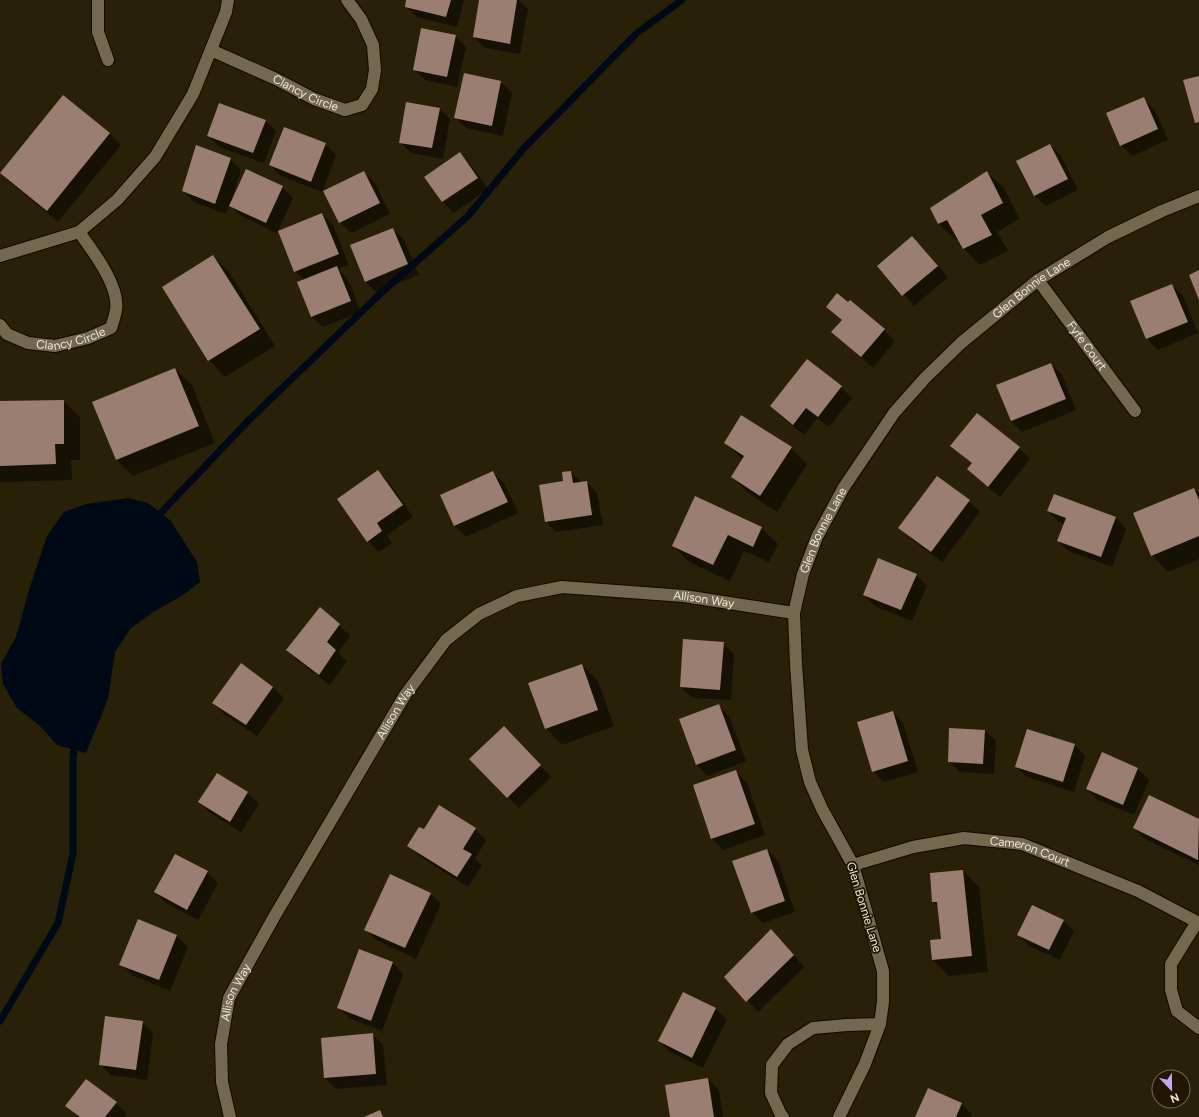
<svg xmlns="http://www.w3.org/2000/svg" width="1199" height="1117" viewBox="0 0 1199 1117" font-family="Figtree,sans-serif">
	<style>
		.water { fill: #000a17 }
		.shadow { fill: #0007 }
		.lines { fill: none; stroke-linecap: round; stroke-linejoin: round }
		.stream { stroke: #000a17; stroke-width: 7 }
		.building { fill: #9b7e72 }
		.street-casing { stroke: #120900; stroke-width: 14 }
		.street { stroke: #74694f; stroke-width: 12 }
		.labels { text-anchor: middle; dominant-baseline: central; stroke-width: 3.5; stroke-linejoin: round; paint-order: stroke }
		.street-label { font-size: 12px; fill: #eee8da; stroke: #201601 }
	</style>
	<rect width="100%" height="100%" fill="#292008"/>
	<path class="water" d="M128,498L148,503L171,521L197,562L200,582L183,595L155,611L131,628L115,652L108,699L86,753L57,745L39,725L17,708L3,684L1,664L16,637L29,590L47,536L64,512L86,504Z"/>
	<path class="shadow" d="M407,0H464L457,27L417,17L406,6Z
		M480,0H519L528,9L520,54L485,48L474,37Z
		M455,36L466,47L457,87L425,80L414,69Z
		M464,75L501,82L512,93L503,136L466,128L455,117Z
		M63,96L110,134L121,145L58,222L12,184L1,174Z
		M1143,98L1154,109L1168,140L1132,156L1121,145Z
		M439,109L450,119L443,159L411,153L400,142Z
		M265,120L276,131L264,163L219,147L208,136Z
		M325,144L336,155L322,192L281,176L270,165Z
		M1050,145L1061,156L1078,190L1046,206L1035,196L1018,162Z
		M460,154L471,165L488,189L454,213L443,202L426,177Z
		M230,159L241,170L230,204L282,187L293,198L277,233L241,216L229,204L226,214L194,202L183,191Z
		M364,172L375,183L390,214L351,233L340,222Z
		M987,172L1004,188L1019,219L997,232L1008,251L980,265L964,249L958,239L956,240L939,224L931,208Z
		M322,214L333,225L349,265L338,269L347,278L361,312L323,327L312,317L304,280L295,271Z
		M393,229L404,240L419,275L376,292L365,282Z
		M912,238L948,277L914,306L879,266Z
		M213,256L229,272L275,346L225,377L209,360Z
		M1172,285L1183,296L1198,333L1158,350L1147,339L1132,301Z
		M827,307L884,330L895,341L873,368L833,332L843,321Z
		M807,360L841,387L852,398L829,427L817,418L804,435L782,417L771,406Z
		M1051,364L1062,375L1076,410L1022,432L1011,421Z
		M175,369L192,385L215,443L133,476L116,460Z
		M63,401L80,417V460H71L72,480L0,482V402Z
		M978,414L1019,448L1030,459L1000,497L979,480L968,469L972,464L952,446Z
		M725,443L791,448L807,464L777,512L748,493L732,477L743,460Z
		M378,472L389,482L413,517L387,535L392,543L379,552L368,541Z
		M493,472L504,483L518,513L466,537L455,526L441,495Z
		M570,472L582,483L587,482L597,493L603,525L556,532L545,521Z
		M938,478L969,501L980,512L942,562L911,539L900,528Z
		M1194,489L1199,494V559L1168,572L1152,555Z
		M1048,511L1116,518L1126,529L1112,567L1069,551L1058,541L1065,524L1059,522Z
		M761,528L778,544L769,562L744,551L730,581L689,562L673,546Z
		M916,575L927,586L912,621L875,606L864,595Z
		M339,625L350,636L338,653L347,661L330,685L298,661L287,650Z
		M723,643L734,654L731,700L692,698L681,687Z
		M582,665L598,681L614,726L562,745L546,728Z
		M273,687L284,698L257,736L224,714L214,703Z
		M718,705L729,716L746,761L708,776L697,765L680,720Z
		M893,712L903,723L918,772L884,782L873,771Z
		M950,729L985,731L996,741L994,774L960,772L949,761Z
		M515,738L551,777L519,808L471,759Z
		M1075,745L1085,756L1074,792L1027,777L1016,767Z
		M1102,754L1138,769L1149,780L1134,815L1098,800L1087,789Z
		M736,772L747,783L765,835L723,850L712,839L694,786Z
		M218,774L248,793L259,804L241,832L210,813L200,802Z
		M1149,796L1199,821V865L1145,839L1134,828Z
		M475,829L486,840L475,859L482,866L468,887L419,856L409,845L424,831Z
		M767,850L778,861L795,912L763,923L752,912Z
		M963,871L979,887L988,972L949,976L933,960L942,940L939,908L933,902Z
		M207,872L218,883L198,920L166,903L155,892Z
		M430,893L441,904L416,959L376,940L366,929Z
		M1063,920L1074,931L1060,960L1029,946L1019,935Z
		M177,936L188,947L170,991L132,975L121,964Z
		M782,941L804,967L758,1012L725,977Z
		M393,963L403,974L382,1031L349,1018L338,1007Z
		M683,993L716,1009L727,1020L703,1068L670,1052L659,1041Z
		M142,1022L153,1033L147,1080L111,1075L100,1064Z
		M372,1034L383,1045L387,1085L336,1089L325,1078L322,1039Z
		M708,1079L719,1090L723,1117H671Z
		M86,1080L116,1103L127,1114L125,1117H78L66,1106Z
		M962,1104L972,1115L971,1117H917Z"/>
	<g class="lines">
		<path class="stream" d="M154,520L248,421L380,294L468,216L524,148L637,33L682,0
			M0,1021L58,923L73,854V757L75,741"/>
	</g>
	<path class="building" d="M406,0H451L446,17L405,7Z
		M479,0H517L510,44L473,37Z
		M421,28L456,35L447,77L413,70Z
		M464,73L501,81L492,126L454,118Z
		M1199,76V122L1195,123L1183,80Z
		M63,95L110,133L47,211L0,173Z
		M1144,97L1158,129L1120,146L1106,113Z
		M406,102L440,108L432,148L399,143Z
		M219,103L266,120L253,153L207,136Z
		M284,127L326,143L311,182L269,165Z
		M1050,144L1068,179L1034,196L1016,161Z
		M196,145L231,158L215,204L182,191Z
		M460,152L478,178L442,202L424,177Z
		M246,169L283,186L266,223L229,206Z
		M364,171L380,203L339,223L323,191Z
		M987,171L1003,203L981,215L992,235L963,249L947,220L938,224L930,208Z
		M322,213L339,254L294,272L278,231Z
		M393,228L408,264L365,282L350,245Z
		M912,236L938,266L902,296L877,266Z
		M213,255L260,329L208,361L162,287Z
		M337,266L351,301L311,317L297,282Z
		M1199,270V300L1189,275Z
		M1172,284L1188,322L1146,339L1130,301Z
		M837,293L848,302L850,300L885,329L861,357L831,332L842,320L826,307Z
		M807,359L842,386L818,417L806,408L793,425L770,406Z
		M1051,363L1066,399L1011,421L996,385Z
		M175,368L199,426L116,460L92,402Z
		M64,400V444H55L56,464L0,466V401Z
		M977,413L1020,447L988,487L967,469L972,463L950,446Z
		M741,415L792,447L760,496L731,477L744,456L724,443Z
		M378,470L403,505L377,523L382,531L367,542L337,499Z
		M493,471L508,502L454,526L440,495Z
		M571,471L573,483L587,481L592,515L545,522L539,485L563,481L562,472Z
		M937,476L970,500L931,552L898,528Z
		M1194,488L1199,500V536L1151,556L1133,513Z
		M1054,494L1116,517L1101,557L1057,541L1066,518L1047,511Z
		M695,496L762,527L753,547L728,535L713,565L672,546Z
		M878,558L917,574L901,610L863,595Z
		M320,607L340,624L327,642L336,650L319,675L286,650Z
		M683,639L724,642L720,690L680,687Z
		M241,663L273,687L246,725L212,703Z
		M582,664L598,710L545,729L528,683Z
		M719,704L736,750L696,765L679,719Z
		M893,711L908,761L872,772L857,722Z
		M504,726L541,765L507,798L469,759Z
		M949,728L985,730L983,764L948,762Z
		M1027,729L1075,744L1063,782L1015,767Z
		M1102,752L1138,768L1123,805L1086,789Z
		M736,770L755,824L711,839L693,785Z
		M217,773L248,792L230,822L198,802Z
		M1149,795L1199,819L1198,860L1133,828Z
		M439,805L476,828L463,849L472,854L457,877L407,846L419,827L424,829Z
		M767,849L785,901L751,913L732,861Z
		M175,854L208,871L187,910L154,892Z
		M963,870L972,956L932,960L930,940L941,939L937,902H932L930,873Z
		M390,874L431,893L405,948L364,930Z
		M1032,905L1064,920L1049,950L1017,935Z
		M138,919L177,935L159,980L119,965Z
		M771,929L794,955L746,1002L724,977Z
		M359,949L393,962L371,1021L337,1008Z
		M683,992L716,1008L692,1058L658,1041Z
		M105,1016L143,1021L136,1070L99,1065Z
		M373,1033L376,1074L324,1078L321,1038Z
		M708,1078L714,1117H670L665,1085Z
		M86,1079L117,1102L105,1117H80L65,1106Z
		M928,1088L962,1103L956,1117H915Z
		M380,1110L383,1117H364Z"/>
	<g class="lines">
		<defs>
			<g id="street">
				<path d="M98,0V32L108,60"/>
				<path id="s1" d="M211,50L276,79L314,99L345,110L362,105L372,89L375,70L373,45L361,19L347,0"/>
				<path d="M0,256L79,232L117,200L155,157L193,94L226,12L228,0"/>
				<path id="s2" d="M1038,280L1135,411"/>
				<path id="s3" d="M0,325L7,334L28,343L55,346L88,338L111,328C113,322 115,316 116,310C120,286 92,250 79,232"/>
				<path id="s4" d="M853,865L913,847L964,838L1022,844L1138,891L1199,923"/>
				<path d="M1197,922L1171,964V990L1177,1011L1199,1028"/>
				<path id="s5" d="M230,1117L222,1082L221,1044L229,998L274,917L405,695L446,640L479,614L517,596L562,587L684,596L794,613"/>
				<path d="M783,1117L781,1115L771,1093L772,1065L788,1044L813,1028L847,1025L880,1024"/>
				<path id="s6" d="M839,1117L865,1064L880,1024L883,1002V971L853,865L822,809L810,782L802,750L796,664L794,613L803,574L817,537L844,487L894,413L925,378L961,343L1038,280L1108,237L1162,211L1199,196"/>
			</g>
		</defs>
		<use href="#street" class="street-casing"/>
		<use href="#street" class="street"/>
	</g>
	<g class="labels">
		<g class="street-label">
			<text stroke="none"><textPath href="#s1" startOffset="104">Clancy Circle</textPath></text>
			<text stroke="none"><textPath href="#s6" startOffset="941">Glen Bonnie Lane</textPath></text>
			<text stroke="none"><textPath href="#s3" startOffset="78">Clancy Circle</textPath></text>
			<text stroke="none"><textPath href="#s2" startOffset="82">Fyfe Court</textPath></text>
			<text stroke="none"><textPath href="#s6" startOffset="617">Glen Bonnie Lane</textPath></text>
			<text stroke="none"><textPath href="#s5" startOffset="812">Allison Way</textPath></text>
			<text stroke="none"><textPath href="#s5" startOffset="452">Allison Way</textPath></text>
			<text stroke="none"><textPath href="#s4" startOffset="182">Cameron Court</textPath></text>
			<text transform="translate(864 907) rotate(73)">Glen Bonnie Lane</text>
			<text stroke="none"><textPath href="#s5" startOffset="128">Allison Way</textPath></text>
		</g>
	</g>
	<g transform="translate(1171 1089) rotate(158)"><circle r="19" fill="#201601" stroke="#726a58"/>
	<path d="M0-3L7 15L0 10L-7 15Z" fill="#c1a8f3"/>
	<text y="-6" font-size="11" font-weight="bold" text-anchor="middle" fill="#eee8da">N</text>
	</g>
</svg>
